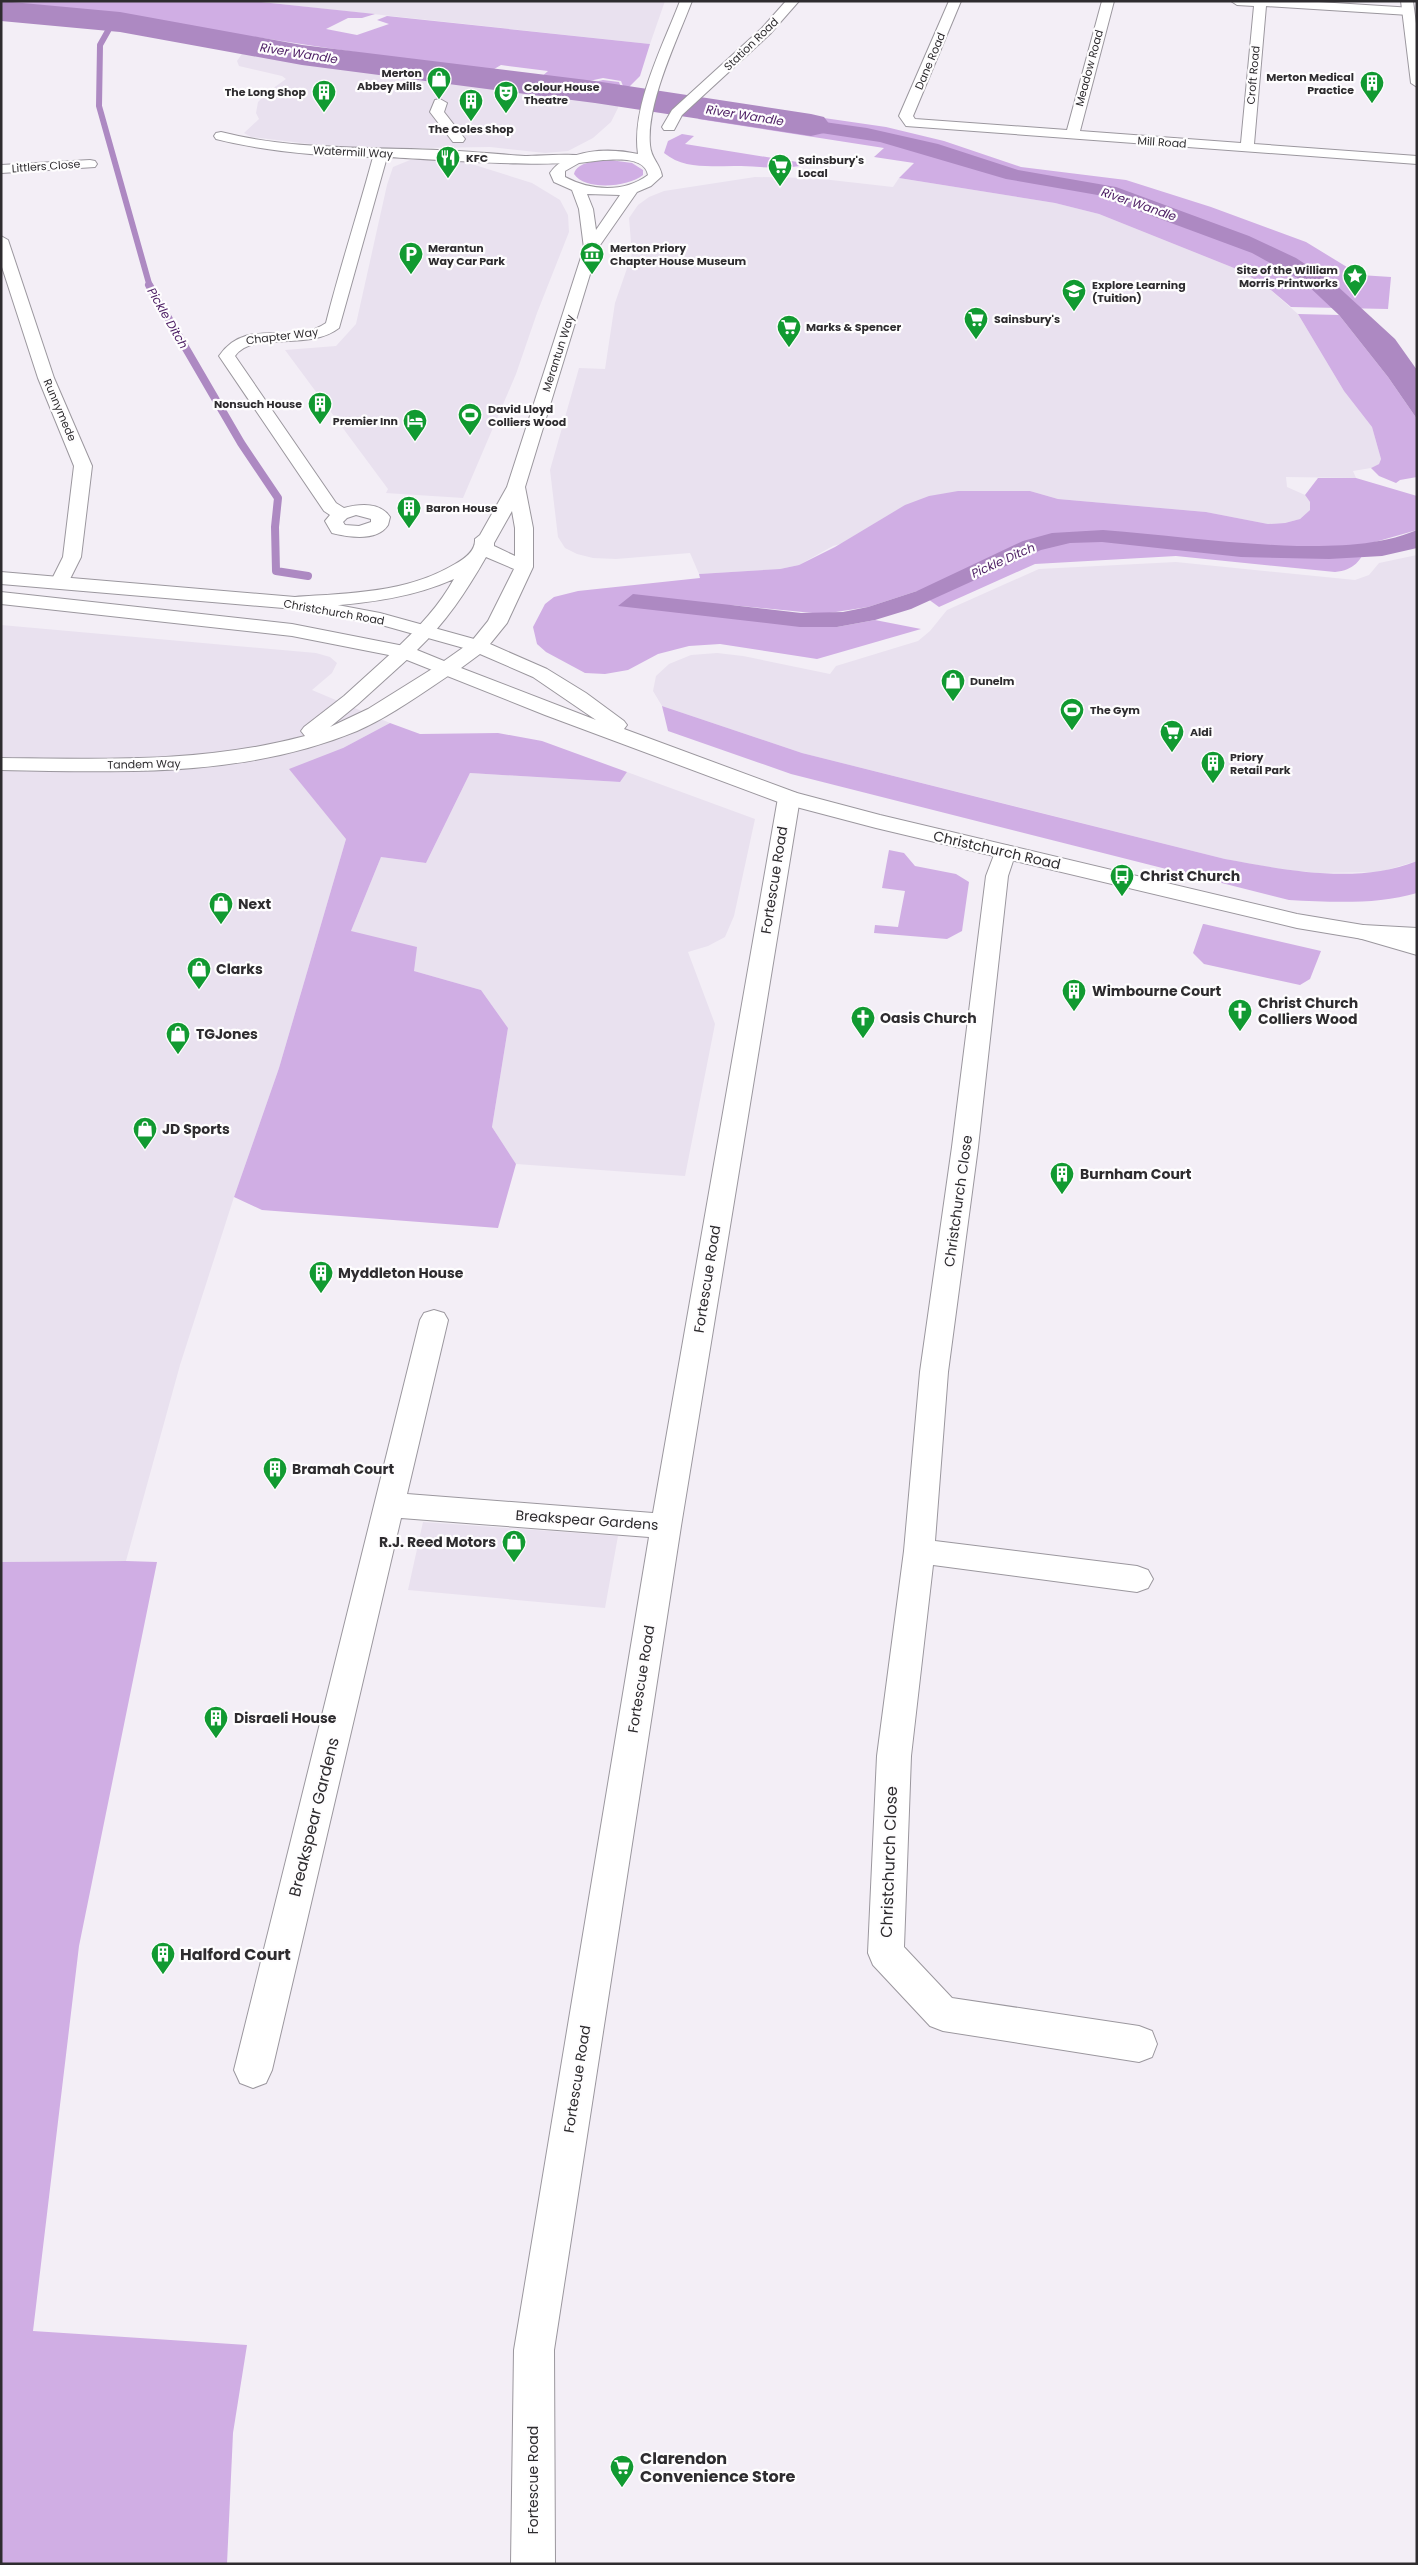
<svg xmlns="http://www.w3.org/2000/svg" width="1418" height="2565" viewBox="0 0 1418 2565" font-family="Poppins,sans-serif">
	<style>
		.built { fill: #e9e1ef }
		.green { fill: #d0aee4 }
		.water { fill: #ad89c2 }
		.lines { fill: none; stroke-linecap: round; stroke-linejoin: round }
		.stream-far1 { stroke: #ad89c2; stroke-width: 6 }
		.stream { stroke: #ad89c2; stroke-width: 8 }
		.river { fill: #ad89c2; fill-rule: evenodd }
		.minor-casing { stroke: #9b979e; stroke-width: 2 }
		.major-casing { stroke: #9b979e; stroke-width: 2 }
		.highway-casing { stroke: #9b979e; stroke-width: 2 }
		.minor { fill: #fff; fill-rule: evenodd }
		.major { fill: #fff; fill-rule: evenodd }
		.highway { fill: #fff; fill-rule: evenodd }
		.labels { text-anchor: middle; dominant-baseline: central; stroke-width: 4.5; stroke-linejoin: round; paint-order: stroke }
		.far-street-label { font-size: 11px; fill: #2e2c2f; stroke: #fefdfe }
		.far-poi-label { font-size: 11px; font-weight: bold; fill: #2e2c2f; stroke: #fefdfe; text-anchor: start }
		.far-water-label { font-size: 12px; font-style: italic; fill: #4e2065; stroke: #fefdfe }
		.street-label { font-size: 14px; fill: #2e2c2f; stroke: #fefdfe }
		.poi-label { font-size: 14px; font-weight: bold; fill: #2e2c2f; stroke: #fefdfe; text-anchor: start }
		.near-street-label { font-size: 16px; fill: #2e2c2f; stroke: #fefdfe }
		.near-poi-label { font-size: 16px; font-weight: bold; fill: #2e2c2f; stroke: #fefdfe; text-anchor: start }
	</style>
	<rect width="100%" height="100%" fill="#f3eef6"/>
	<path class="built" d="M252,1H665L650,44Z
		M244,51L617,98L618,108L611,122L593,138L568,151L545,153L490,147L351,149L251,137L244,133L259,119L256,113L258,102L269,91L286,79L282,76L239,66L237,61Z
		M425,158L462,161L532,183L560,200L568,215L569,232L537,313L516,374L463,498L386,493L388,489L285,350L336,346L356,324L387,185L393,167L410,160Z
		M755,177L813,178L893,187L899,178L1055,203L1099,214L1234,268L1265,285L1298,314L1344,391L1372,427L1381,459L1379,464L1371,468L1353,471L1356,478L1286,477L1287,487L1305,495L1310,502V510L1300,519L1285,523L1268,524L1206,512L1058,499L1030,491L833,546L799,565L780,569L699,574L690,553L616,559L593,558L577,554L565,548L558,537L550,470L579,368L605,369L615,303L632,254L629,218L638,205L649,197L664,191Z
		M1417,555V861L1380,872L1318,873L1278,869L1225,859L1050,815L802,753L662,706L653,691L656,676L669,664L691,655L717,653L743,656L830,674L836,666L918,641L930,631L947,610L1039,569L1176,562L1355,580L1369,575L1379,563Z
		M1,625L316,653L330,657L337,663L332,673L312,690L390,723L343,748L346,839L279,1068L234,1197L180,1365L126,1561L1,1562Z
		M627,772L755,819L734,916L725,937L708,946L688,952L715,1024L685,1176L516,1164L492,1127L508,1028L481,990L414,971L351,931L381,857L426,863L470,773L619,782Z
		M423,1522L618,1536L605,1608L408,1590Z"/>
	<path class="green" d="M252,1L375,14L362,18H348L326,29L357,35L389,24L377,20L387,16L650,44L640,76L625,91L621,81L603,78L575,84L538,80L548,71L501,65L489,72C326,49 164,21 1,2Z
		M603,80L619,82L623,93L578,86Z
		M713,102L886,127L944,141L1021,167L1126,180L1211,207L1306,242L1360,275L1391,277L1388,309L1291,307L1265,285L1234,268L1099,214L1055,203L899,178L914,163L874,157L884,148L698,119Z
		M682,134L694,136L685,144L810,164C787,170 765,167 741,166C715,165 686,171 664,153L668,141Z
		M610,160L632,163L643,170V175C629,187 585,191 574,174C577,161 599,161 610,160Z
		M1298,314L1339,315L1388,377L1417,419V477L1400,480L1396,483L1379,476L1371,468L1379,464L1381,459L1372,427L1344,391Z
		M1318,478H1356L1417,496V530L1368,544C1361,561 1354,570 1335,572L1176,556L1035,564L939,607L917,591L868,607L823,614L730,605L837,627L875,620L921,629L817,659L720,644L689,646L658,654L628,670L605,674L585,673L546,652L537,644L533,627L545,604L554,597L578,591L700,578L699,574L780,569L799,565L835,547L905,505L929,496L958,491H1030L1058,499L1206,512L1268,524L1285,523L1300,519L1310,510V502L1305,495Z
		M662,706L802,753L1225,859C1286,870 1357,885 1417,861V893C1377,905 1330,902 1289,900L791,774L668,731Z
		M390,723L420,734L498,733L542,741L627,772L620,782L470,773L426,863L381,857L351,931L417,947L414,971L481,990L508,1028L492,1127L516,1164L498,1228L262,1210L234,1197L279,1068L346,839L289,769L343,748Z
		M889,850L904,853L915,866L956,874L969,882L962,931L947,939L874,933L875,925L898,927L905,891L882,888Z
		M1203,924H1204L1321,951L1310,979L1300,985L1204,964L1193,953Z
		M126,1561L157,1562L79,1946L33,2331L247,2345L233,2433L227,2564H1V1562Z"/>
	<path class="water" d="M710,106L867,128L938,144L1018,170L1116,187L1249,236L1296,258L1334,283L1395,339L1417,370V419L1388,377L1339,315L1303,281L1252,253L1109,200V197L1006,179L880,142L730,119L704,113Z
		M1103,530C1167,535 1231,544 1297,546C1337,546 1379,546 1417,530V548L1382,556L1329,559L1241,557L1102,542L1070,543L1041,550L911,609L875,620L837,627H800L618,606L633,594L801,613L843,612L868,607L917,591L1023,541L1052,533Z"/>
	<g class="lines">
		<path class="stream-far1" d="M120,22L109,29L100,45L99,106L150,287"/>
		<path class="stream" d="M149,285L241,443L278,498L275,527L276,571L308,576"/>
		<path class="river" d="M1,1L120,12L302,45L595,81L811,114L824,117L830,125L824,133L811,136L595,103L302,65L120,32L1,21Z"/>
		<defs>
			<path id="minor" d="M786,1H799L770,34L682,115L674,130H664L662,127L672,110L762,28Z
				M949,1H961L913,116L915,119L1067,130L1102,1H1114L1080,131L1241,143L1254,6L1237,5L1231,1H1303L1413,8V14L1409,15L1266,6L1254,144L1417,156V164L906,126L899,116Z
				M440,99L447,103L444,112L465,139L463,142H453L430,112L435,100Z
				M221,132C292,150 365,147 437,150C466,151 496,154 525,156C536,156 583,152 588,158C578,171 414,158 387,157L339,328C308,352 253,330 235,356L336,503L344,508C359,504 380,502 390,517L388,525C377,542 348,537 332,533L325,521L330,515L324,511L219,356C247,315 292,347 326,323C340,267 358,213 373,157C321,156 267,152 216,139L214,136L216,133ZM356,515L371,519V522L359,526L345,525L343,522L347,518Z
				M90,160L95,161L97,164L95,167L1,173V165Z
				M1,236L8,240L54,378L92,466L81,557L66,587H52L50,583L63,557L74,466L38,378L1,264Z
				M404,646L411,648L414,652L411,656L358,704L330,727L368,709L440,664H454L457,668L454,672C422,693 391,716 357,731C243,778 121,772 1,770V758C103,759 202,763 301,737L305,736L301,731L304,727L344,696L397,648Z
				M789,792L797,793L800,798L681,1526L554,2350L555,2564H511L514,2350L649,1537L401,1518L272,2070L266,2083L253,2088L240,2083L234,2070L420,1320L424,1313L434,1310L444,1313L448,1320L407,1494L653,1513L778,798L781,793Z
				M1005,845L1013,847L1016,852L1008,876L978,1147L948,1372L935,1541L1137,1566L1148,1570L1153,1579L1148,1588L1137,1592L933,1565L911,1756L904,1947L952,1998L1139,2026L1152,2031L1157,2044L1152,2057L1139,2062L943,2031L930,2026L873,1965L868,1953L877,1756L904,1551L920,1372L952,1147L986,876L997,847Z
				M1363,925L1417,940V955L1355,937L1351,932L1355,927Z"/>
			<path id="major" d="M1401,1H1413L1417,31V87L1411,83Z
				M1,572L295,597L380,613L485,642L488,646L485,650L478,652L378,624L295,609L1,584Z
				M1,592L292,624L404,646L411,648L414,652L411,656L404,658L292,636L1,604Z"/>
			<path id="highway" d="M680,1H692C677,40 646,104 650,145C651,159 660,163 662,176L651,186L637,192L598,248L525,487L533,528V567L507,623L490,644L547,669L586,693L624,721L627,725L624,729L797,793L880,815L1297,914L1363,925L1417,928V942L1363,939L1297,928L876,828L781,803L545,715L397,656L394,652L397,648C419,627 439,606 454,579C413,597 370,603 326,606C314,607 300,610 288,607L285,603L288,599L295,597C349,593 407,593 455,564C464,559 476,551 475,539L480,535L507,487L584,248L579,209L572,190L554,182L550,173C567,148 611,148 638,154C631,106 663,46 680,1ZM603,160C617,159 645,157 648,175C624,193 591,191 565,177V171L579,163ZM587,194L620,195L596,230L593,209ZM512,511L515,528V556L494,546V543ZM486,557L514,569L488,621L471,642L444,661L417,650C446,622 466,592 486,557ZM480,654L533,677L596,720L461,668Z"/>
		</defs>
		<use href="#minor" class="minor-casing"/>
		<use href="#major" class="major-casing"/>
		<use href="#highway" class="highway-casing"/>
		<use href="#minor" class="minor"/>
		<use href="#major" class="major"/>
		<use href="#highway" class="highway"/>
	</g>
	<defs>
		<symbol id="shop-pin" viewBox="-11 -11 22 30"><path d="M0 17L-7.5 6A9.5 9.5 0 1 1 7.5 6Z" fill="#119a31" stroke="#fefdfe"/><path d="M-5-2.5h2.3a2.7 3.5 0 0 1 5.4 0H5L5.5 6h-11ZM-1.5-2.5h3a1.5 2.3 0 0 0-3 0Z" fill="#fff"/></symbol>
		<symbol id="building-pin" viewBox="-11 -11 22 30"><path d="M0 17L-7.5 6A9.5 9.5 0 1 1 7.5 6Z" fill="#119a31" stroke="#fefdfe"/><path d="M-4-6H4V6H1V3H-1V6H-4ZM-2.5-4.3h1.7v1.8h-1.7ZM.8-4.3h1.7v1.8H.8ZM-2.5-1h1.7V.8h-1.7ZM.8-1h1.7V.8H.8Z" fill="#fff"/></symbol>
		<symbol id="theatre-pin" viewBox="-11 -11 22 30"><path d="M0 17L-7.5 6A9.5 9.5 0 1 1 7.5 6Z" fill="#119a31" stroke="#fefdfe"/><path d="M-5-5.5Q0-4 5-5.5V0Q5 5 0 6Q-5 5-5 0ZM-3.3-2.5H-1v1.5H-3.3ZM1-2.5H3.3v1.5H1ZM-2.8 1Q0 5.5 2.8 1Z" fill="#fff"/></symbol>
		<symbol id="restaurant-pin" viewBox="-11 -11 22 30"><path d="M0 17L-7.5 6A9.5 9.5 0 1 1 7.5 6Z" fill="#119a31" stroke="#fefdfe"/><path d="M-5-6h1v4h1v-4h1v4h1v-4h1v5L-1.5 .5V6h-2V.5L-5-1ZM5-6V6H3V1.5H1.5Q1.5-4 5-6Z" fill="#fff"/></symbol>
		<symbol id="supermarket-pin" viewBox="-11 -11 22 30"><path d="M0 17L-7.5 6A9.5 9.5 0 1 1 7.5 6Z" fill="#119a31" stroke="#fefdfe"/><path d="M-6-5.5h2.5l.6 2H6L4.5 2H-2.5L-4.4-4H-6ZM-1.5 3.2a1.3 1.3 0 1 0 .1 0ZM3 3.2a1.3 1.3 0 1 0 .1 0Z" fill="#fff"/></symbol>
		<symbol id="parking-pin" viewBox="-11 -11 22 30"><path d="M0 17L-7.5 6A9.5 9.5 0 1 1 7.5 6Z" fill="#119a31" stroke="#fefdfe"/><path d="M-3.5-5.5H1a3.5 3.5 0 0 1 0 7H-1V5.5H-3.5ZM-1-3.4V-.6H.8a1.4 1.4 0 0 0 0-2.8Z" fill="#fff"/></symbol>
		<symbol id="museum-pin" viewBox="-11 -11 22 30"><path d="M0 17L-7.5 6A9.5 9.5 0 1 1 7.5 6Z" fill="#119a31" stroke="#fefdfe"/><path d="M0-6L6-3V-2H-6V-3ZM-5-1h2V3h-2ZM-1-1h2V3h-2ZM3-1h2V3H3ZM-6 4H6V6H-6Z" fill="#fff"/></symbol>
		<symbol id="sight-pin" viewBox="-11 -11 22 30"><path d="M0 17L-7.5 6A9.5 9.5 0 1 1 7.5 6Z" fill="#119a31" stroke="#fefdfe"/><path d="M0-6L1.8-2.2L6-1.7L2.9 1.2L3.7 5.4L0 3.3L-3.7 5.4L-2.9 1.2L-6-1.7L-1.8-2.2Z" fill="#fff"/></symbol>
		<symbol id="school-pin" viewBox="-11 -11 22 30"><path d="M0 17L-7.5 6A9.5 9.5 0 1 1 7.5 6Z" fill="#119a31" stroke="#fefdfe"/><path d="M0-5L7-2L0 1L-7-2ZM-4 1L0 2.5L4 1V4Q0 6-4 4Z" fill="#fff"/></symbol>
		<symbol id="stadium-pin" viewBox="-11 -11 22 30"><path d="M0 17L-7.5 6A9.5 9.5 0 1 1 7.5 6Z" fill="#119a31" stroke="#fefdfe"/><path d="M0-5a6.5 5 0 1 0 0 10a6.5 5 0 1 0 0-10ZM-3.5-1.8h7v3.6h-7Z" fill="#fff"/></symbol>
		<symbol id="hotel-pin" viewBox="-11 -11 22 30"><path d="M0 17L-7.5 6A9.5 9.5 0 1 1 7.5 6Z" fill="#119a31" stroke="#fefdfe"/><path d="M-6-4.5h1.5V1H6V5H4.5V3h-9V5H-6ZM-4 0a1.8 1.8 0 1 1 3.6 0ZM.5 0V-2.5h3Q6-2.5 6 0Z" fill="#fff"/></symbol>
		<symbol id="bus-pin" viewBox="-11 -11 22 30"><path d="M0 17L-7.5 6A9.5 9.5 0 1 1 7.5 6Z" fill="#119a31" stroke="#fefdfe"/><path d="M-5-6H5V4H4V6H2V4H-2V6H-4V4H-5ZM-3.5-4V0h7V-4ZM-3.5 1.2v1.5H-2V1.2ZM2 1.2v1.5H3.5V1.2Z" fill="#fff"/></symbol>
		<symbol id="church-pin" viewBox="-11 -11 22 30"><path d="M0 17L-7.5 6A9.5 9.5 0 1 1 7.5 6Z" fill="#119a31" stroke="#fefdfe"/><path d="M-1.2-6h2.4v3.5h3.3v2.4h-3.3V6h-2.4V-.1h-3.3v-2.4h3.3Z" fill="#fff"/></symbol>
	</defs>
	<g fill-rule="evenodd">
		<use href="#shop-pin" x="425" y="65" width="28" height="38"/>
		<use href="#building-pin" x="1358" y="69" width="28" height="38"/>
		<use href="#building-pin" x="310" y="78" width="28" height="38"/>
		<use href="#theatre-pin" x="492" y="79" width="28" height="38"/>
		<use href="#building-pin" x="457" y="87" width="28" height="38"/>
		<use href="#restaurant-pin" x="434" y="144" width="28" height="38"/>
		<use href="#supermarket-pin" x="766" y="152" width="28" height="38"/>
		<use href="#parking-pin" x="397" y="240" width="28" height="38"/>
		<use href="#museum-pin" x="578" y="240" width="28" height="38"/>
		<use href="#sight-pin" x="1341" y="262" width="28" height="38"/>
		<use href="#school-pin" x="1060" y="277" width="28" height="38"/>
		<use href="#supermarket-pin" x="962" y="305" width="28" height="38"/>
		<use href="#supermarket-pin" x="775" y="313" width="28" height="38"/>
		<use href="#building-pin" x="306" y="390" width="28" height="38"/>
		<use href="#stadium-pin" x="456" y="401" width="28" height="38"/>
		<use href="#hotel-pin" x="401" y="407" width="28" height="38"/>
		<use href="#building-pin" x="395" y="494" width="28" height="38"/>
		<use href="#shop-pin" x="939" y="667" width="28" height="38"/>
		<use href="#stadium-pin" x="1058" y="696" width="28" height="38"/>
		<use href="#supermarket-pin" x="1158" y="718" width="28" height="38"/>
		<use href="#building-pin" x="1199" y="749" width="28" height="38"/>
		<use href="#bus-pin" x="1108" y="862" width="28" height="38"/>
		<use href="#shop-pin" x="207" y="890" width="28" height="38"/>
		<use href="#shop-pin" x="185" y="955" width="28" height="38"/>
		<use href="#building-pin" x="1060" y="977" width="28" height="38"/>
		<use href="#church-pin" x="1226" y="997" width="28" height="38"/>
		<use href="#church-pin" x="849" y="1004" width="28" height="38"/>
		<use href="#shop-pin" x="164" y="1020" width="28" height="38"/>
		<use href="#shop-pin" x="131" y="1115" width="28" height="38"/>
		<use href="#building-pin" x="1048" y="1160" width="28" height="38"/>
		<use href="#building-pin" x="307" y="1259" width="28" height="38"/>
		<use href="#building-pin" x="261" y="1455" width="28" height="38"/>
		<use href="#shop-pin" x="500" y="1528" width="28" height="38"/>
		<use href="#building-pin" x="202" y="1704" width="28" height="38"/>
		<use href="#building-pin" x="149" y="1940" width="28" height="38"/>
		<use href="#supermarket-pin" x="608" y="2453" width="28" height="38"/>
	</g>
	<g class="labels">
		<g class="far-street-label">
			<text transform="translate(751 44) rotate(-44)">Station Road</text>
			<text transform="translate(930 61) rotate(-67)">Dane Road</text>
			<text transform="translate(1089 68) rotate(-75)">Meadow Road</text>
			<text transform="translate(1253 75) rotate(-85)">Croft Road</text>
			<text transform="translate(1162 142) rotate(4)">Mill Road</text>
			<text transform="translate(353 152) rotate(3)">Watermill Way</text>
			<text transform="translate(46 166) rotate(-4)">Littlers Close</text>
			<text transform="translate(282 336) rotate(-7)">Chapter Way</text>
			<text transform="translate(558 353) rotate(-72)">Merantun Way</text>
			<text transform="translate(60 410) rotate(67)">Runnymede</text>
			<text transform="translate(334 612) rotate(10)">Christchurch Road</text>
			<text transform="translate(144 764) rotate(-1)">Tandem Way</text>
		</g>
		<g class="far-poi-label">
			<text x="422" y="73" text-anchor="end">Merton<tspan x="422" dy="13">Abbey Mills</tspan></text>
			<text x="1354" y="77" text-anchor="end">Merton Medical<tspan x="1354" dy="13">Practice</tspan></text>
			<text x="524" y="87">Colour House<tspan x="524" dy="13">Theatre</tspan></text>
			<text x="306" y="92" text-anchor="end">The Long Shop</text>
			<text x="471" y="129" text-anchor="middle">The Coles Shop</text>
			<text x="466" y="158">KFC</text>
			<text x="798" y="160">Sainsbury's<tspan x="798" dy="13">Local</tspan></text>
			<text x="428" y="248">Merantun<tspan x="428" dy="13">Way Car Park</tspan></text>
			<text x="610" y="248">Merton Priory<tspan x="610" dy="13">Chapter House Museum</tspan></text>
			<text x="1338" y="270" text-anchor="end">Site of the William<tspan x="1338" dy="13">Morris Printworks</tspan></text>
			<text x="1092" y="285">Explore Learning<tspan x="1092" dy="13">(Tuition)</tspan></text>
			<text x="994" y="319">Sainsbury's</text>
			<text x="806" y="327">Marks &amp; Spencer</text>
			<text x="302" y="404" text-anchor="end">Nonsuch House</text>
			<text x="488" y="409">David Lloyd<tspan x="488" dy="13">Colliers Wood</tspan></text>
			<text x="398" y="421" text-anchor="end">Premier Inn</text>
			<text x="426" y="508">Baron House</text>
			<text x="970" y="681">Dunelm</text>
			<text x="1090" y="710">The Gym</text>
			<text x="1190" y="732">Aldi</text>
			<text x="1230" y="757">Priory<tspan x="1230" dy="13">Retail Park</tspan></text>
		</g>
		<g class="far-water-label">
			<text transform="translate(299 53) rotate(9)">River Wandle</text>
			<text transform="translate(745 115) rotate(9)">River Wandle</text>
			<text transform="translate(1139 204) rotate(19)">River Wandle</text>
			<text transform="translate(168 318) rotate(60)">Pickle Ditch</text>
			<text transform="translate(1003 560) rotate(-24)">Pickle Ditch</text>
		</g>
		<g class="street-label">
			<text transform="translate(997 850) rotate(13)">Christchurch Road</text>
			<text transform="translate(774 880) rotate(-81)">Fortescue Road</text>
			<text transform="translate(958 1201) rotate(-82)">Christchurch Close</text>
			<text transform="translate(707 1279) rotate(-81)">Fortescue Road</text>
			<text transform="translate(587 1520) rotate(4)">Breakspear Gardens</text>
			<text transform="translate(641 1679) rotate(-81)">Fortescue Road</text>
			<text transform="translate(577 2079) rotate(-81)">Fortescue Road</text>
			<text transform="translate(533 2480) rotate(-90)">Fortescue Road</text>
		</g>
		<g class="poi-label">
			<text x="1140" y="876">Christ Church</text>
			<text x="238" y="904">Next</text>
			<text x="216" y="969">Clarks</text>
			<text x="1092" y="991">Wimbourne Court</text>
			<text x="1258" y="1003">Christ Church<tspan x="1258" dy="16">Colliers Wood</tspan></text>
			<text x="880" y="1018">Oasis Church</text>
			<text x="196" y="1034">TGJones</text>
			<text x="162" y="1129">JD Sports</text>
			<text x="1080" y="1174">Burnham Court</text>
			<text x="338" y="1273">Myddleton House</text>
			<text x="292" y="1469">Bramah Court</text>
			<text x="496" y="1542" text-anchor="end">R.J. Reed Motors</text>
			<text x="234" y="1718">Disraeli House</text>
		</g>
		<g class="near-street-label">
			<text transform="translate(314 1817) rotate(-76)">Breakspear Gardens</text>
			<text transform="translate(889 1862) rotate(-88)">Christchurch Close</text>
		</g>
		<g class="near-poi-label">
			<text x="180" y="1954">Halford Court</text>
			<text x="640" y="2458">Clarendon<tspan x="640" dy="18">Convenience Store</tspan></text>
		</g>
	</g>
	<rect width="1418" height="2565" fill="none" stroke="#2e2c2f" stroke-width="5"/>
</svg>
